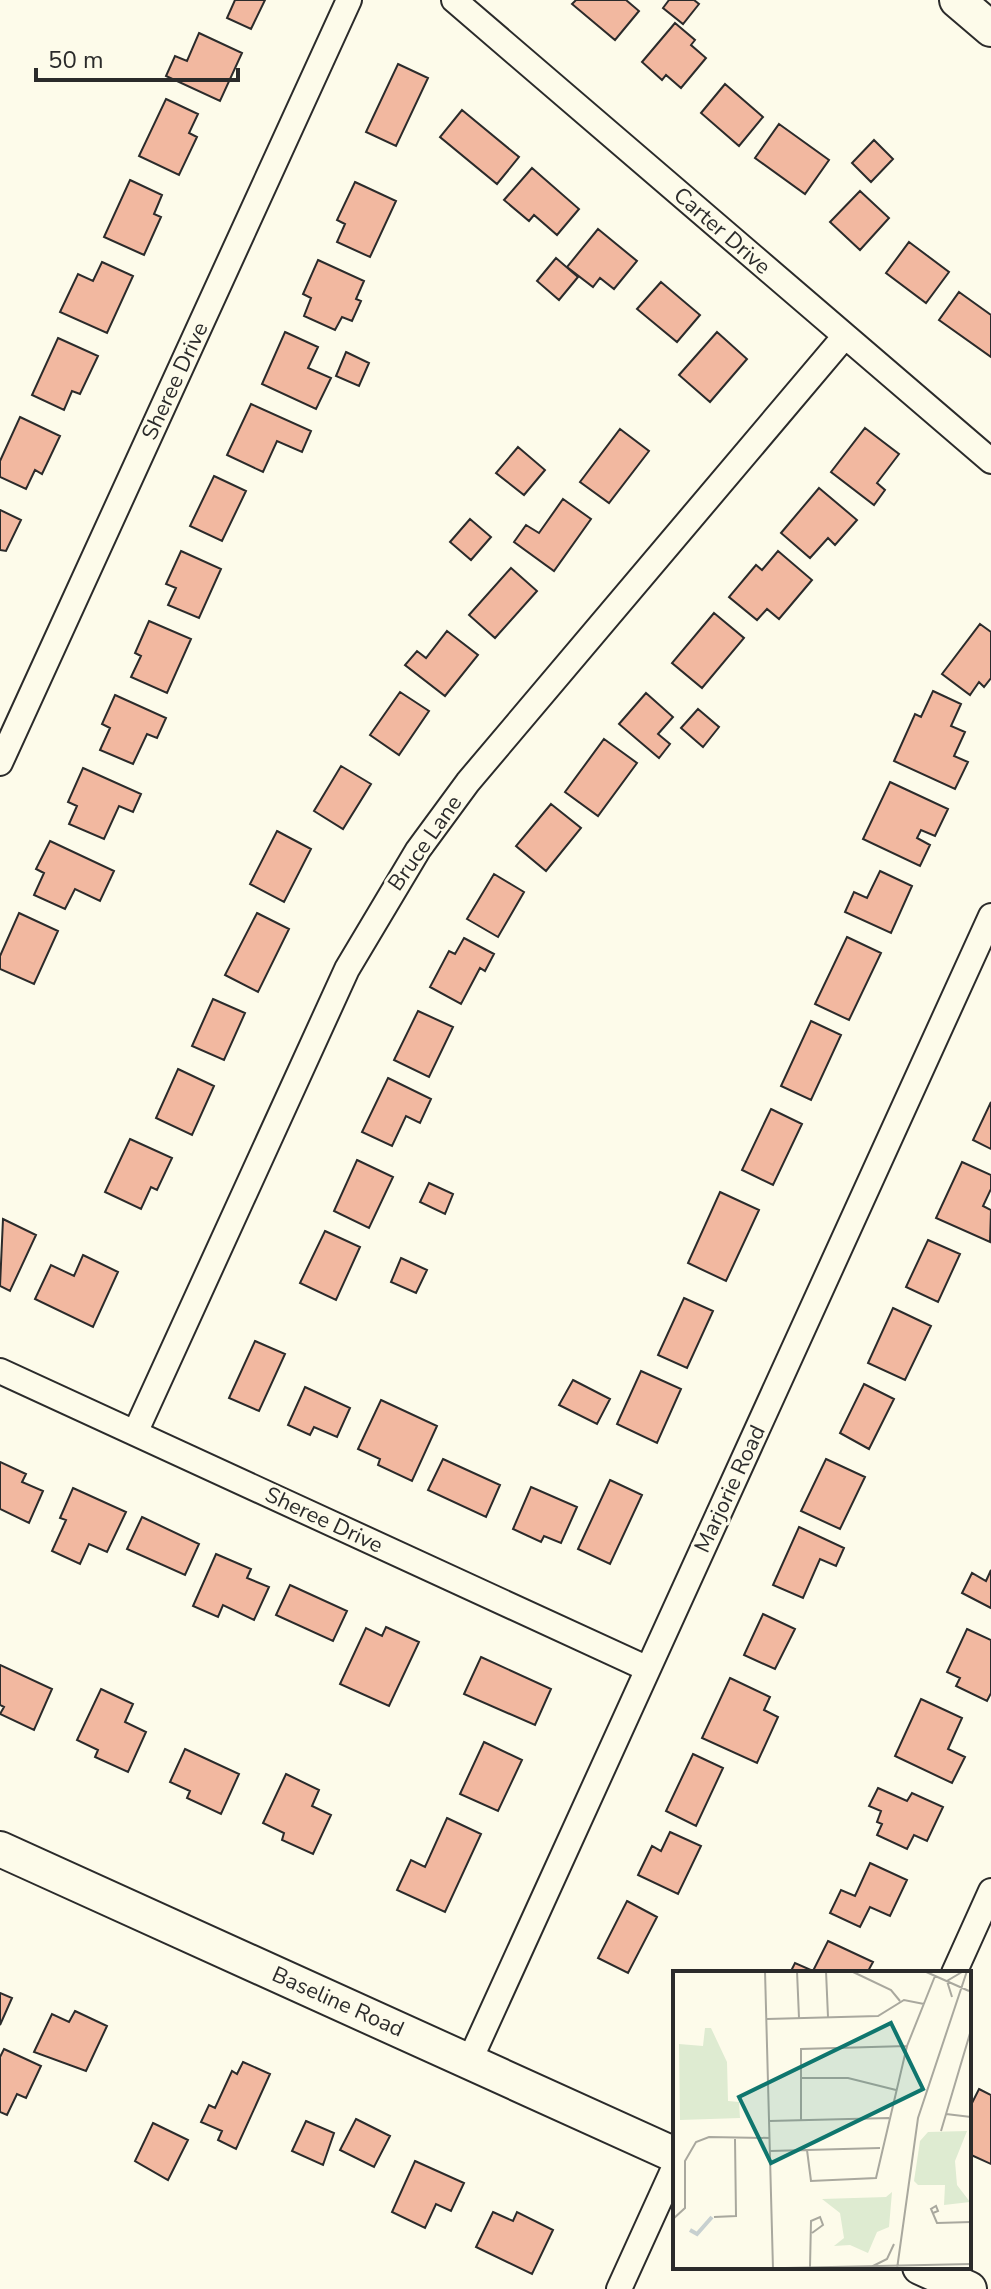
<svg xmlns="http://www.w3.org/2000/svg" width="991" height="2289" viewBox="0 0 991 2289" font-family="'Nunito Sans',sans-serif">
	<style>
		.building { fill: #f2b8a0; stroke: #2b2b2b; stroke-width: 2 }
		.lines { fill: none; stroke-linecap: round; stroke-linejoin: round }
		.street-casing { stroke: #2b2b2b; stroke-width: 28 }
		.secondary-casing { stroke: #2b2b2b; stroke-width: 38 }
		.street { stroke: #fdfbea; stroke-width: 24 }
		.secondary { stroke: #fdfbea; stroke-width: 34 }
		.labels { text-anchor: middle; dominant-baseline: central; stroke-width: 6; stroke-linejoin: round; paint-order: stroke }
		.street-label { font-size: 22px; fill: #2b2b2b; stroke: #fdfbea }
		.inset-river { fill: none; stroke: #c7d0d0; stroke-width: 4 }
		.inset-road { fill: none; stroke: #a9a89e; stroke-width: 2 }
		.view { fill: #0f766e; fill-opacity: 0.15; stroke: #0f766e; stroke-width: 4 }
		.inset-edge { fill: none; stroke: #2b2b2b; stroke-width: 4 }
	</style>
	<rect width="100%" height="100%" fill="#fdfbea"/>
	<path class="building" d="M235,0H265L251,29L227,18Z
		M576,0H626L639,11L615,40L572,4Z
		M669,0H694L699,4L683,24L663,8Z
		M675,23L695,40L691,45L706,58L681,88L666,75L662,80L642,62Z
		M199,33L242,53L220,101L166,76L175,56L187,61Z
		M398,64L428,78L396,146L366,132Z
		M725,84L763,117L739,146L701,113Z
		M166,99L198,114L189,133L197,137L179,175L139,156Z
		M462,110L519,157L497,184L440,137Z
		M779,124L829,160L805,194L755,158Z
		M874,140L893,159L871,182L852,163Z
		M532,168L579,209L557,235L534,215L529,221L504,200Z
		M130,180L162,195L154,214L161,217L144,255L104,237Z
		M355,182L396,201L370,257L337,242L345,224L337,220Z
		M860,191L889,218L860,250L830,222Z
		M598,229L637,261L614,289L600,278L593,287L567,267Z
		M909,242L949,272L926,303L886,273Z
		M556,258L578,277L559,300L537,281Z
		M318,260L364,281L356,299L361,301L352,321L342,317L335,330L304,316L311,298L303,294Z
		M102,262L133,276L107,333L60,312L78,274L93,281Z
		M661,282L700,315L677,342L637,309Z
		M959,292L991,315V357L939,320Z
		M285,332L318,347L308,368L331,378L316,409L262,384Z
		M717,332L747,359L710,402L679,375Z
		M58,338L98,356L80,394L72,391L64,410L32,395Z
		M346,352L369,363L359,386L336,376Z
		M251,404L311,431L302,452L277,441L263,472L227,455Z
		M20,417L60,436L42,474L35,470L26,489L0,477V461Z
		M865,428L899,454L877,483L885,490L874,505L831,472Z
		M620,429L649,451L609,503L580,482Z
		M518,447L545,470L524,495L496,473Z
		M214,476L246,491L222,541L190,526Z
		M819,488L857,520L835,545L828,538L810,558L781,533Z
		M563,499L591,519L554,571L514,542L526,525L539,533Z
		M0,510L21,520L6,551L0,550Z
		M470,519L491,537L471,560L450,542Z
		M181,551L221,569L199,618L168,605L176,588L166,584Z
		M778,551L812,580L779,619L767,609L757,620L729,597L756,565L762,570Z
		M511,568L537,591L495,638L469,615Z
		M714,613L744,638L702,688L672,663Z
		M149,621L191,639L167,693L131,677L141,656L135,653Z
		M980,624L991,632V678L984,687L979,682L970,695L942,674Z
		M447,631L478,655L445,696L405,665L417,651L426,658Z
		M933,691L961,704L951,726L965,732L954,756L968,762L955,789L894,761L915,714L921,717Z
		M400,692L429,711L399,755L370,735Z
		M646,693L673,717L658,734L670,744L659,758L619,724Z
		M115,695L166,718L157,738L147,734L133,764L100,750L110,728L102,724Z
		M698,709L719,727L703,747L681,728Z
		M604,739L637,763L598,816L565,792Z
		M341,766L371,784L343,829L314,811Z
		M83,768L141,794L133,812L119,806L104,839L69,824L77,806L68,802Z
		M890,782L948,809L935,836L921,830L917,838L930,845L920,866L863,839Z
		M551,804L581,828L546,871L516,846Z
		M277,831L311,849L284,902L250,884Z
		M50,841L114,871L100,901L75,889L65,909L34,895L44,873L36,869Z
		M880,871L912,886L891,933L845,912L854,892L867,898Z
		M494,874L524,892L498,937L467,919Z
		M19,913L58,931L34,984L0,969V956Z
		M257,913L289,929L258,992L225,975Z
		M847,937L881,953L849,1020L815,1004Z
		M464,938L494,954L485,971L480,968L461,1004L430,987L449,951L455,954Z
		M213,999L245,1013L224,1060L192,1046Z
		M418,1011L453,1027L429,1077L394,1060Z
		M811,1021L841,1035L811,1100L781,1086Z
		M178,1069L214,1086L192,1135L156,1118Z
		M388,1078L431,1099L420,1123L406,1116L392,1146L362,1132Z
		M991,1102V1149L973,1140Z
		M771,1109L802,1124L773,1185L742,1170Z
		M130,1139L172,1158L157,1190L151,1187L141,1209L105,1192Z
		M357,1160L393,1177L369,1228L334,1211Z
		M962,1162L991,1175V1189L983,1206L991,1210L990,1242L936,1218Z
		M429,1183L453,1194L445,1214L420,1202Z
		M720,1192L759,1210L726,1281L688,1263Z
		M3,1219L36,1235L10,1291L0,1286Z
		M325,1231L360,1247L336,1300L300,1283Z
		M928,1240L960,1254L938,1302L906,1287Z
		M83,1255L118,1272L93,1327L35,1299L51,1265L74,1276Z
		M401,1258L427,1270L416,1293L391,1282Z
		M684,1298L713,1311L687,1368L658,1355Z
		M893,1308L931,1326L905,1380L868,1363Z
		M255,1341L285,1354L259,1411L229,1398Z
		M641,1371L681,1389L657,1443L617,1424Z
		M573,1380L610,1399L597,1424L559,1405Z
		M864,1384L894,1399L869,1449L840,1433Z
		M305,1387L350,1408L337,1437L314,1427L310,1435L288,1425Z
		M381,1400L437,1426L412,1481L378,1465L380,1459L358,1449Z
		M443,1459L500,1485L486,1517L428,1490Z
		M826,1459L865,1477L840,1529L801,1511Z
		M0,1462L26,1474L22,1482L43,1491L29,1523L0,1509Z
		M610,1480L642,1495L610,1564L578,1549Z
		M531,1487L577,1507L561,1543L544,1536L541,1542L513,1529Z
		M73,1488L126,1512L107,1552L89,1544L80,1564L52,1551L66,1520L60,1518Z
		M142,1517L199,1544L185,1575L127,1549Z
		M799,1527L844,1548L836,1566L820,1559L803,1598L773,1585Z
		M216,1554L251,1569L247,1578L269,1587L254,1620L223,1605L218,1617L193,1606Z
		M991,1570V1608L962,1593L972,1573L986,1581Z
		M290,1585L347,1611L333,1641L276,1615Z
		M763,1614L795,1629L775,1669L744,1655Z
		M386,1627L419,1642L389,1706L340,1684L366,1628L382,1636Z
		M967,1629L991,1640V1693L987,1701L956,1686L960,1678L947,1672Z
		M481,1657L551,1689L535,1725L464,1694Z
		M0,1665L52,1689L34,1730L0,1714L4,1707L0,1705Z
		M730,1678L770,1697L764,1710L778,1717L757,1763L702,1738Z
		M101,1689L133,1704L125,1722L146,1732L128,1772L95,1757L98,1750L77,1740Z
		M921,1699L962,1718L948,1749L965,1757L952,1783L895,1756Z
		M484,1742L522,1760L498,1811L460,1794Z
		M185,1749L239,1774L221,1814L187,1798L190,1791L170,1782Z
		M693,1754L723,1768L696,1826L666,1811Z
		M286,1774L319,1790L312,1806L331,1815L313,1854L282,1840L284,1833L263,1823Z
		M878,1788L907,1801L912,1793L943,1807L927,1841L914,1835L907,1849L877,1835L882,1824L877,1822L881,1811L869,1806Z
		M447,1818L481,1834L445,1912L397,1890L411,1860L425,1867Z
		M670,1832L701,1846L678,1894L638,1875L652,1846L661,1851Z
		M870,1863L907,1880L890,1916L870,1907L860,1927L830,1913L841,1890L855,1896Z
		M627,1901L657,1917L628,1973L598,1958Z
		M828,1941L873,1962L867,1973H790L795,1963L813,1971Z
		M0,1993L12,1998L0,2025Z
		M75,2011L107,2026L86,2071L34,2052L52,2014L69,2022Z
		M4,2049L41,2066L26,2098L17,2094L7,2115L0,2112V2057Z
		M243,2062L270,2074L236,2149L218,2140L222,2131L201,2122L209,2105L215,2108L232,2071L237,2074Z
		M979,2089L991,2095V2164L969,2154V2109Z
		M356,2119L390,2136L374,2167L340,2150Z
		M306,2121L334,2133L323,2165L292,2151Z
		M153,2123L188,2140L168,2180L135,2161Z
		M415,2161L464,2183L451,2211L436,2204L425,2228L392,2212Z
		M493,2212L513,2221L517,2212L553,2230L532,2274L476,2247Z"/>
	<g class="lines">
		<defs>
			<path id="street" d="M454,0L991,461
				M0,763L349,0
				M0,1371L648,1669
				M135,1433L347,969L418,850L468,782L845,336
				M954,1973L991,1891
				M469,2062L991,916
				M619,2289L675,2166"/>
			<path id="secondary" d="M957,0L991,29
				M0,1849L675,2155
				M920,2267L969,2289"/>
		</defs>
		<use href="#street" class="street-casing"/>
		<use href="#secondary" class="secondary-casing"/>
		<use href="#street" class="street"/>
		<use href="#secondary" class="secondary"/>
	</g>
	<g class="labels">
		<g class="street-label">
			<text transform="translate(722 231) rotate(41)">Carter Drive</text>
			<text transform="translate(175 381) rotate(-65)">Sheree Drive</text>
			<text transform="translate(425 843) rotate(-55)">Bruce Lane</text>
			<text transform="translate(730 1489) rotate(-65)">Marjorie Road</text>
			<text transform="translate(324 1520) rotate(25)">Sheree Drive</text>
			<text transform="translate(338 2002) rotate(24)">Baseline Road</text>
		</g>
	</g>
	<g transform="translate(673 1971)">
		<rect width="298" height="298" fill="#fdfbea"/>
		<path d="M32,57H38L54,91L55,130L66,131L67,147L7,149L6,73L30,75ZM294,160L282,190L284,214L297,231L271,234L272,214H245L241,210L247,170L255,161ZM219,221L216,256L204,261L195,282L177,274L161,275L171,267L167,242L149,228L213,226Z" fill="#deebd1"/>
		<path class="inset-river" d="M17,259L24,263L39,246"/>
		<path class="inset-road" d="M92,0L100,298M124,0L126,47M153,0L155,46M178,0L218,19L227,30M251,0L296,20M279,26L274,10L289,1M94,48L205,45L231,29L251,33M127,107H175L223,119M273,143L298,146M128,149V78L234,75M96,150L216,147M268,160L298,59M134,179L138,210L203,207L234,75L262,5M97,180L207,177M260,242L265,240L263,235L258,238L264,252L298,251M41,246L63,245L62,168M0,248L12,237V190L23,171L36,166L97,167M200,295L214,288L221,273M137,296L138,250L147,246L150,254L139,262M70,298L298,293M224,298L245,147L294,0"/>
		<path class="view" d="M218,52L250,118L98,192L66,126Z"/>
		<rect width="298" height="298" class="inset-edge"/>
	</g>
	<path d="M36 68v12h202v-12" fill="none" stroke="#2b2b2b" stroke-width="4"/>
	<text x="48" y="68" font-size="24" fill="#2b2b2b" stroke="#fdfbea" stroke-width="6" paint-order="stroke">50 m</text>
</svg>
